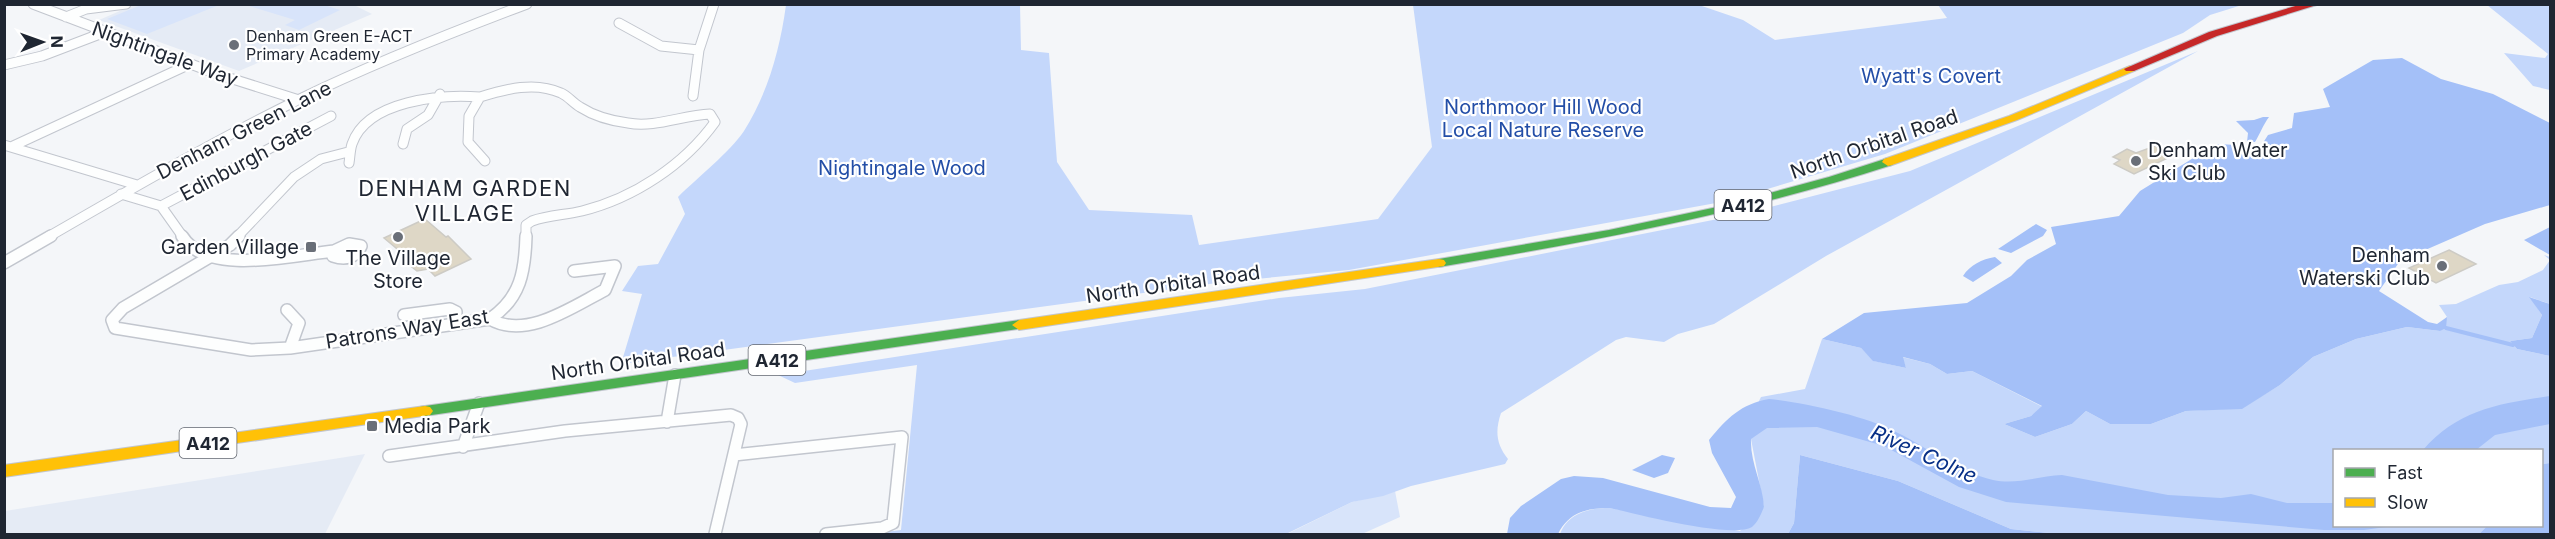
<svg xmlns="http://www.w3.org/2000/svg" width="2555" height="539" viewBox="0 0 2555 539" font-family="Inter,sans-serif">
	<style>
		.built { fill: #e5ebf5 }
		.green { fill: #d8e4fa }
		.forest { fill: #c4d7fb }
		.water { fill: #a4c0f8 }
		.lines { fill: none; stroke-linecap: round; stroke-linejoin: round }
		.stream { stroke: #a4c0f8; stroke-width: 4 }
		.building { fill: #ded7c6; stroke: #cdcbc5; stroke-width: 1.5 }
		.street-far1-casing { stroke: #c2c6ce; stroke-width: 11 }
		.street-casing { stroke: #c2c6ce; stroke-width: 14 }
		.fast-casing { stroke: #c2c6ce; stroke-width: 2 }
		.slow-casing { stroke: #c2c6ce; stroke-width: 2 }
		.jam-casing { stroke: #c2c6ce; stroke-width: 2 }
		.street-far1 { stroke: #fdfefe; stroke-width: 9 }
		.street { stroke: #fdfefe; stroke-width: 11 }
		.fast { fill: #4caf50; fill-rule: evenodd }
		.slow { fill: #ffc107; fill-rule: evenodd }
		.jam { fill: #c62828; fill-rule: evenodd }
		.poi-dot { fill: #6a6f78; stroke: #fff; stroke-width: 2 }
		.labels { text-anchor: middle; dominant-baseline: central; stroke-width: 4.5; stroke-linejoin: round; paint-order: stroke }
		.far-poi-label { font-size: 16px; fill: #1f2632; stroke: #fff; text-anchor: start }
		.shield { fill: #fff; stroke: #626770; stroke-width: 1.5 }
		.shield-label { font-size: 18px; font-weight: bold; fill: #1f2632 }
		.street-label { font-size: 20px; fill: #1f2632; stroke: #fff }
		.park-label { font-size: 20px; fill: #234ea7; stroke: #fff }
		.poi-label { font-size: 20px; fill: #1f2632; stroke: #fff; text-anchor: start }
		.water-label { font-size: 21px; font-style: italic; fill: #072f86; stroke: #fff }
		.quarter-label { font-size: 22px; letter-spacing: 1.5px; fill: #1f2632; stroke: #fff }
	</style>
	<rect width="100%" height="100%" fill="#f4f6f9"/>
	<path class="built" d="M136,4H352L372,14L239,71L99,20Z
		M365,454L325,534H5V511Z"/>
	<path class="green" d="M141,5V4L219,5L147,34L107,19Z
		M246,5H324L340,10L299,30L285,25L295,20Z
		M1395,491L1400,517L1362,534H1287L1352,502Z"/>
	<path class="forest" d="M786,5H1020L1021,50L1049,53L1057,162L1089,210L1192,215L1199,245L1378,219L1432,147L1413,5H1699L1743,20L1775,40L1947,18L1938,5H2242L2210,15L2183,33L1885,154L1727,201L1349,270L1224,282L621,364L642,294L622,291L638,266L658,264L685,214L678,197C697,178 730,152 744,131C768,93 780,49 786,5Z
		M2487,5H2550V90L2533,86L2504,53L2545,58L2548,54Z
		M2198,51L1826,256L1714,324L1678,334L1664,342L1626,337L1616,340L1501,413C1495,431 1496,444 1508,459L1505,464L1411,486L1383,496L1352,502L1286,534H870L901,530L917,365L795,383L778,375L1279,298L1365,289L1743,214L1910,171Z
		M2544,255L2550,257V304L2530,297L2542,315L2532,338L2510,341L2517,349L2550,356V463L2542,464V450H2334V526H2487L2479,534H2059L2011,529L1898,481L1800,455L1794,523L1788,534H1560C1568,513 1589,508 1610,508L1740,531L1764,507L1751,439L1759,401L1761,397L1805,389L1822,339L1861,348L1874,361L1906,368L1902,357L1930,364L1947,374L1972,371L2043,407L2031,416L2004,424L2035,437L2072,424L2086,411L2110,424H2151L2186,411L2242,408L2280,385L2313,357L2356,339L2407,327L2440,331L2447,317L2439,305L2456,304L2499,285L2518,282L2543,270L2550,260Z"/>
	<path class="water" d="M2402,58L2441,79L2493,94L2550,123V205L2485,224L2400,261L2379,291L2428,322L2437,324L2447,317L2446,328L2440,331L2407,327L2356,339L2313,357L2280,385L2242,409L2186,411L2151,424H2110L2086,411L2072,424L2035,437L2004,424L2031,416L2042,406L1972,371L1947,374L1930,364L1903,357L1906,368L1873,361L1861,348L1822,339L1864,313L1967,303L2011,276L2027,260L2056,244L2051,227L2119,216L2140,191L2216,144L2261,146L2268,135L2292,128L2294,113L2330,107L2323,89L2373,60Z
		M2263,117H2269C2263,125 2260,134 2255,142H2247L2248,133L2236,121L2254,120Z
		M2036,224L2047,230L2043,236L2011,253L1998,249Z
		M2550,227V255L2524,240Z
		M1995,257L2002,263L1973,282L1963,276C1970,265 1982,259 1995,257Z
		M2529,297L2550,304V356L2517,349L2510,341L2532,338L2542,315Z
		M2550,396V424L2495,435L2476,450H2423C2457,410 2500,403 2550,396Z
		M1769,399C1806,403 1866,416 1898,433C1930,449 1958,472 1993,480C2017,485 2039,476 2062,475L2168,495L2221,498L2251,494L2287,503H2334V526H2393L2364,530H2324L2006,502L1959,487L1884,446L1817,427L1767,428L1751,439C1750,463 1763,484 1764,507C1761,514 1758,522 1752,527C1732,539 1636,514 1610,508C1587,508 1569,512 1558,534H1507L1510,518L1521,506L1561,479L1574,476L1603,478L1710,507L1731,508L1736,497L1712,453L1709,440C1727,418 1741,404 1769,399Z
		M1662,455L1675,458L1668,473L1654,478L1632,470Z
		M1800,455L1898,481L2011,529L2059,534H1788L1794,523Z
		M2550,463V534H2479L2487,526H2542V464Z"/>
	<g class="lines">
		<path class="stream" d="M2446,328L2513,345"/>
	</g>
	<path class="building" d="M2155,146L2172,156L2134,174L2114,164L2120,160L2113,157L2127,149L2136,153Z
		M425,219L446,237L448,236L471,259L435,276L428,269L417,271L403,260L408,258L384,238Z
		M2449,250L2476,264L2436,283L2409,268Z"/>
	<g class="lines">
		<defs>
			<path id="street-far1" d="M33,4L217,74L299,100
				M66,17L86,9L126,4
				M619,23L661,46L699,50
				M4,65L42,56L105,32
				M693,96L699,50L714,4
				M403,144L407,129L428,115L440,94
				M4,145L137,185
				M13,146L190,64
				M485,161L468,142L469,116L480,97C506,89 535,81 561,93C568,96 573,103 580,107C594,116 612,121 628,123C655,128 683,115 710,114L715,122C684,165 634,198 582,211C566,215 548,215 532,221L526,225V237
				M349,163C350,157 350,150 352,144C367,100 442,94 480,97
				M121,194L161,206L183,237
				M161,206L331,116
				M48,237C131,189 214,141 300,99C374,63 450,33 527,4
				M237,237L294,177L321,159L348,152"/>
			<path id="street" d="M182,236C207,277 293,255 334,251
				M239,236L230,245L123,308L112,320L115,328L251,350L290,348L490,319C521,298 525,271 526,236
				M349,244L361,246C356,258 345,260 333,256L334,251Z
				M4,263L51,236
				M287,310L299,323L290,348
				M404,315L450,309L456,312L455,324
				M490,319C526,340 572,307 605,290L615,266L574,271
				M667,422L675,375
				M463,447L479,403
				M734,455L902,437L893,523L882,528L826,534
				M389,456L565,431L731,415L738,418L741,424L715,534"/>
			<path id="fast" d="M1888,158L1894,162L1892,165C1744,213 1593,241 1439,267L1432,263L1439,259L1609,230L1722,206L1829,177Z
				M1019,320L1026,325L1024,328L425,416L420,415L417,411L420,407L425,406Z"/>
			<path id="slow" d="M2130,66L2136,69L2134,71L2017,120L1892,165L1888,166L1882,162L1884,159L2009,116Z
				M1439,259L1444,260L1446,263L1444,266L1019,330L1012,325L1019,320Z
				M425,406L430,407L433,411L430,415L4,477V465Z"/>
			<path id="jam" d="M2302,4H2320L2217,36L2134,71H2126L2124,69L2209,32Z"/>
		</defs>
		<use href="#street-far1" class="street-far1-casing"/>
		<use href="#street" class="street-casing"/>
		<use href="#fast" class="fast-casing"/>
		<use href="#slow" class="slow-casing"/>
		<use href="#jam" class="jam-casing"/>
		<use href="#street-far1" class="street-far1"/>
		<use href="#street" class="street"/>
		<use href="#fast" class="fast"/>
		<use href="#slow" class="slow"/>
		<use href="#jam" class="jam"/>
	</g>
	<g class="poi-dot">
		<circle cx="234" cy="45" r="6"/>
		<circle cx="2136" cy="161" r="6"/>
		<circle cx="398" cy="237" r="6"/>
		<rect x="305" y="241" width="12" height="12" rx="3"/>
		<circle cx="2442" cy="266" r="6"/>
		<rect x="366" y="420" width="12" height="12" rx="3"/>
	</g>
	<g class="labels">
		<g class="far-poi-label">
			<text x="246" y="36">Denham Green E-ACT<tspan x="246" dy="18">Primary Academy</tspan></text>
		</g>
		<g class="shield">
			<rect x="1714.5" y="190" width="57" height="30" rx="4.5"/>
			<rect x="748.5" y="345" width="57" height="30" rx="4.5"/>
			<rect x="179.5" y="428" width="57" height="30" rx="4.5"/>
		</g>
		<g class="shield-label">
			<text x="1743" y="205">A412</text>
			<text x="777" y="360">A412</text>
			<text x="208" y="443">A412</text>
		</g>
		<g class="street-label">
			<text transform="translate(165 54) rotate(20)">Nightingale Way</text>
			<text transform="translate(244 130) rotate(-27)">Denham Green Lane</text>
			<text transform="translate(1874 144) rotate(-19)">North Orbital Road</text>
			<text transform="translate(246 161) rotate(-28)">Edinburgh Gate</text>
			<text transform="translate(1173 284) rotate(-8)">North Orbital Road</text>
			<text transform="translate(407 329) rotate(-9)">Patrons Way East</text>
			<text transform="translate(638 361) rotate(-8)">North Orbital Road</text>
		</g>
		<g class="park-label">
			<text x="1931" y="76">Wyatt's Covert</text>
			<text x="1543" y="107">Northmoor Hill Wood<tspan x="1543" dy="23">Local Nature Reserve</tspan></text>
			<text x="902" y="168">Nightingale Wood</text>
		</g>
		<g class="poi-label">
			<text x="2148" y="150">Denham Water<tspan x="2148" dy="23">Ski Club</tspan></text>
			<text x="299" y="247" text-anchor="end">Garden Village</text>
			<text x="2430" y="255" text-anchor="end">Denham<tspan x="2430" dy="23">Waterski Club</tspan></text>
			<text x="398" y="258" text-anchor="middle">The Village<tspan x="398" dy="23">Store</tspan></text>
			<text x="384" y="426">Media Park</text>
		</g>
		<g class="water-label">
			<text transform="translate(1924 454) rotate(24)">River Colne</text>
		</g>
		<g class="quarter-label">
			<text x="465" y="188">DENHAM GARDEN<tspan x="465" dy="25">VILLAGE</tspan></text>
		</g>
	</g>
	<rect width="2555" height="539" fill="none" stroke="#1f2632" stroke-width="12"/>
	<rect x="2333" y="449" width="210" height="78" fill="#ffffff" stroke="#a5a8ad" stroke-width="1.5"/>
	<rect x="2345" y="468" width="30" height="9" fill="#4caf50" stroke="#a5a8ad" stroke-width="1.5"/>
	<text x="2387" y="479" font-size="18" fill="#1f2632">Fast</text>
	<rect x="2345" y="498" width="30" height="9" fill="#ffc107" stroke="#a5a8ad" stroke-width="1.5"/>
	<text x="2387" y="509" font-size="18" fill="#1f2632">Slow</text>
	<g transform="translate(42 42) rotate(89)" stroke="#ffffff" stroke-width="4.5" paint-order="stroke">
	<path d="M0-4.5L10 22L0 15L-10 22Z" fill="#1f2632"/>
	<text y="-9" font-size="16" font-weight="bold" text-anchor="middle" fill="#1f2632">N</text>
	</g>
</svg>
